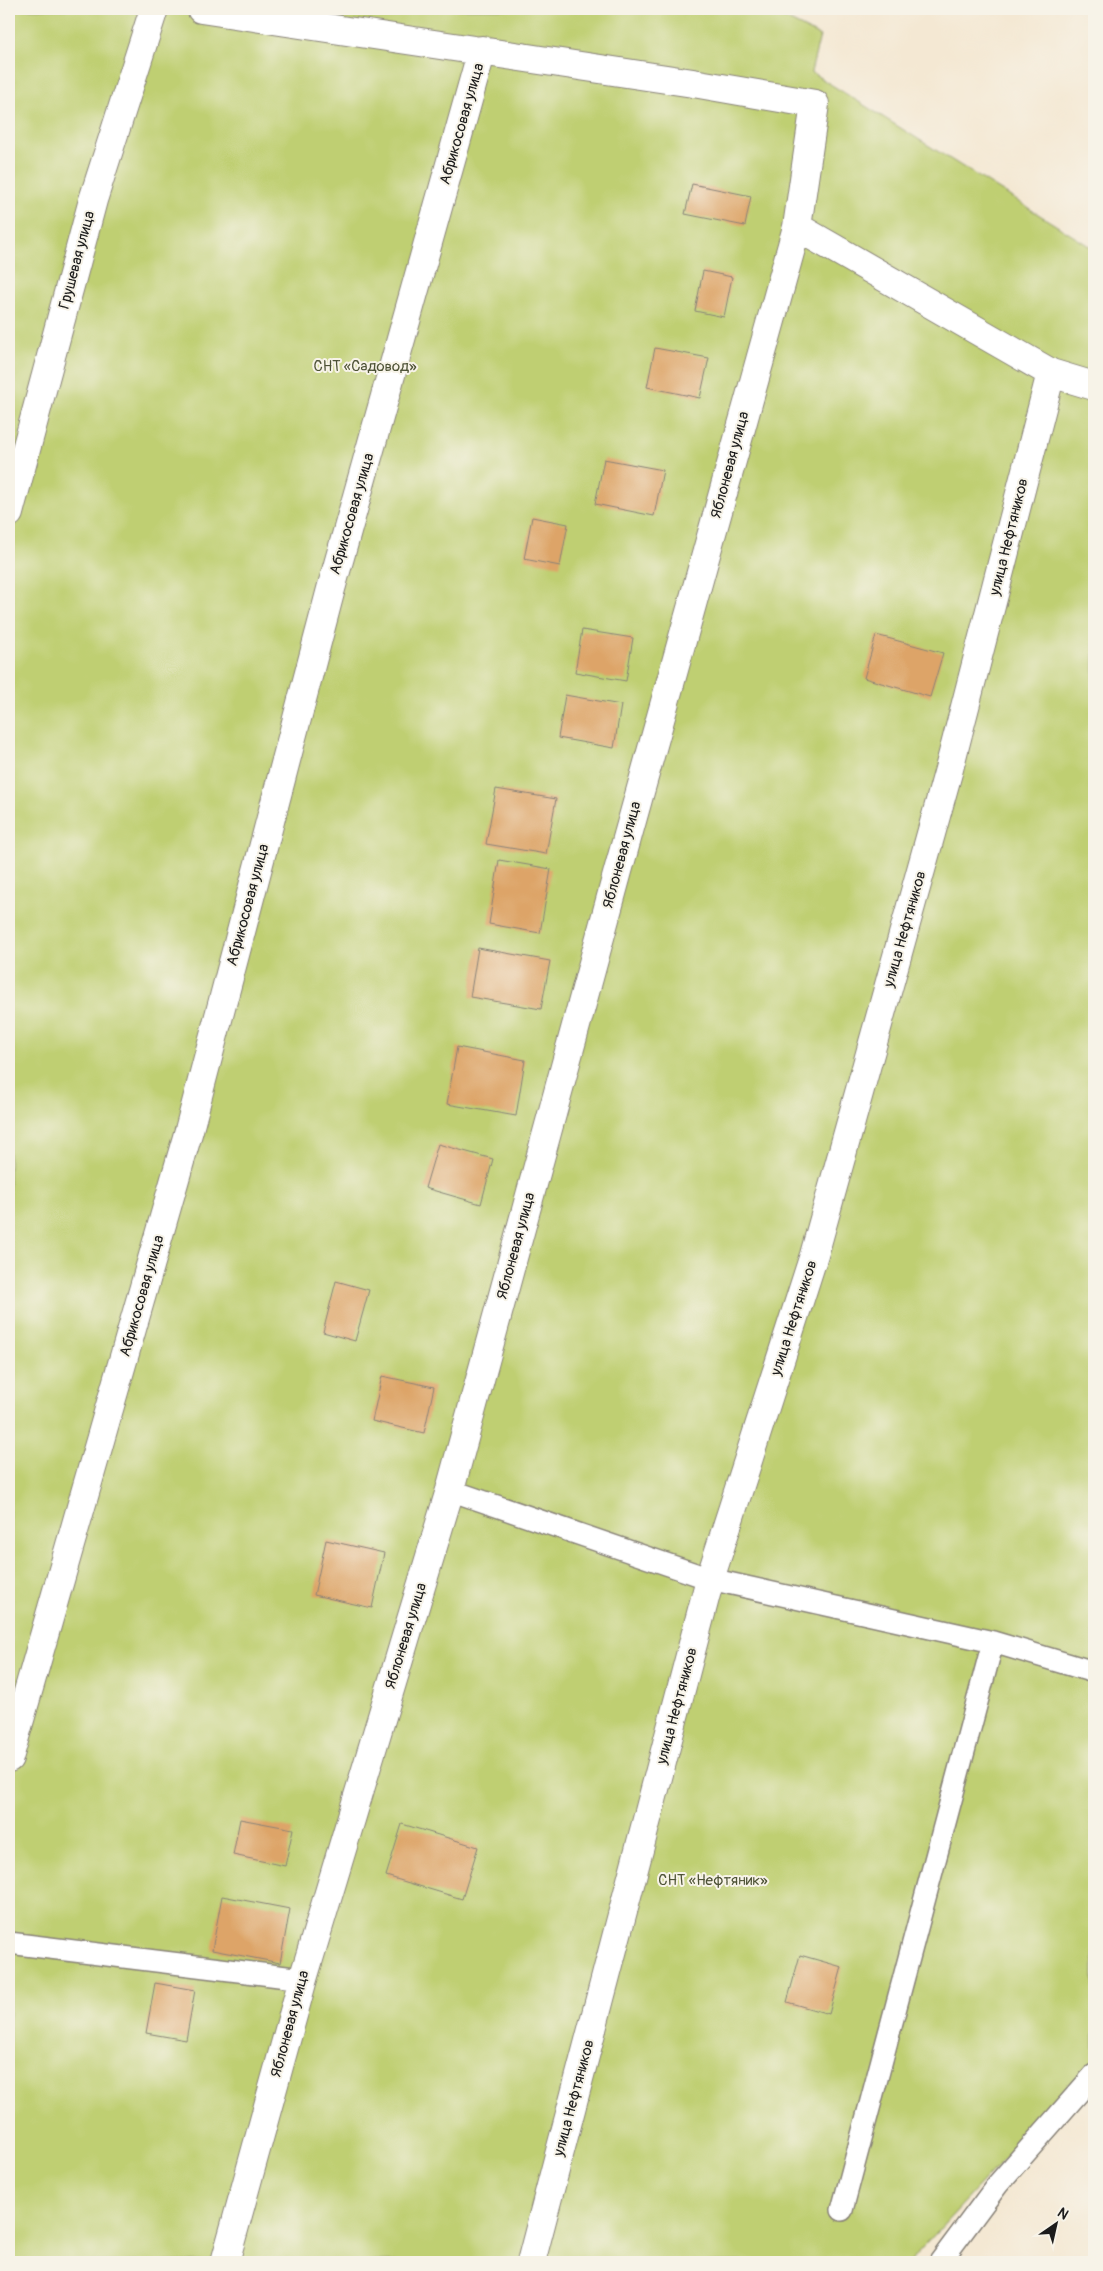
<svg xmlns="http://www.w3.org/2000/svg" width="1103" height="2271" viewBox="0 0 1103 2271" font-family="Pangolin,sans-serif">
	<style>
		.green { fill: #bfcf72; stroke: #6e7647 }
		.building { fill: #dda468 }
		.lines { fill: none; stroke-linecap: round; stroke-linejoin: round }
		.lane-casing { stroke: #888278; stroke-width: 24 }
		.street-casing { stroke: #888278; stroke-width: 30 }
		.lane { stroke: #fff; stroke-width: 21 }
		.street { stroke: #fff; stroke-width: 28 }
		.labels { text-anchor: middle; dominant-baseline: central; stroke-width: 4; stroke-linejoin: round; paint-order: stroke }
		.street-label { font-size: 15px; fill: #1c1c1c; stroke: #f7f3e8 }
		.park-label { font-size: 15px; fill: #4d5236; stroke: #f7f3e8 }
	</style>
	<rect width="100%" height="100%" fill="#f7f3e8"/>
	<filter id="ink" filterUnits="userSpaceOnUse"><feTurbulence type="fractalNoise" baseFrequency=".02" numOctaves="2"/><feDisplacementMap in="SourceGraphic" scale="10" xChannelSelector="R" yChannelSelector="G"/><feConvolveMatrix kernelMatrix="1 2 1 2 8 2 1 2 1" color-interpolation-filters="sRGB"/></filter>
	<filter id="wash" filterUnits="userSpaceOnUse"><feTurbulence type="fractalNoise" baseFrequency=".0096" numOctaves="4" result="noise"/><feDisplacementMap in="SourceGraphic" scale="20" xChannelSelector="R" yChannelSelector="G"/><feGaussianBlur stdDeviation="1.12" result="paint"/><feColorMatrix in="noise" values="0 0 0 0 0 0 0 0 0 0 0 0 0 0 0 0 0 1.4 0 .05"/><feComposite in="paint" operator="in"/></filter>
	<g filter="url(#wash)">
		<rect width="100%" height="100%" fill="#f4e8d3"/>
		<path class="green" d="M9,9H766L820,36L811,72L1094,249V2063L909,2262H9Z"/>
		<g id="blocks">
			<path class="building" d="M692,184L751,196L745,226L685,214Z
				M703,271L732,277L724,317L695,311Z
				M655,348L709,358L700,398L647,387Z
				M604,459L663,470L654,516L595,504Z
				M532,517L568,524L560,566L524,559Z
				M582,630L633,638L626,681L575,672Z
				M876,635L943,653L930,697L864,678Z
				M565,695L621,705L614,748L558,738Z
				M496,789L556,799L546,854L486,844Z
				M499,860L551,869L540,933L489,924Z
				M478,948L550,961L541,1009L470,997Z
				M457,1047L525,1060L516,1116L447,1104Z
				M438,1144L493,1159L481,1204L425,1188Z
				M336,1281L369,1290L355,1341L323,1332Z
				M382,1376L434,1387L424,1433L372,1421Z
				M326,1540L384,1553L372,1608L314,1595Z
				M240,1819L293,1829L285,1866L233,1855Z
				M402,1824L478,1847L462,1899L386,1876Z
				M222,1896L290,1909L280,1963L212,1950Z
				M800,1955L842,1967L829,2014L787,2002Z
				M155,1983L195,1990L186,2040L146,2033Z"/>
		</g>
	</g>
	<g filter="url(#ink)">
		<use href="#blocks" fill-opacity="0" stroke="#888278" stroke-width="1"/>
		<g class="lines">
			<defs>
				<path id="lane" d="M450,1490L710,1579L993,1642L1094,1672
					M9,1943L303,1979
					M842,2210L993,1642
					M940,2262L998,2184L1094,2075"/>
				<path id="street" d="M201,9L693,83L815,104L797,227L1051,373L1094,386
					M9,513L93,200L154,9
					M9,1758L189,1130L331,589L482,50
					M225,2262L303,1979L450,1490L618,871L797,227
					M531,2262L710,1579L814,1255L949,769L1051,373"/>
			</defs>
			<use href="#lane" class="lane-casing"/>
			<use href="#street" class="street-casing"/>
			<use href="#lane" class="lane"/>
			<use href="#street" class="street"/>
		</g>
	</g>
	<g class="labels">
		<g class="street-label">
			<text transform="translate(462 124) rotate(-74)">Абрикосовая улица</text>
			<text transform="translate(77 260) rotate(-75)">Грушевая улица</text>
			<text transform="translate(730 465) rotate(-75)">Яблоневая улица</text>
			<text transform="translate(352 514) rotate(-74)">Абрикосовая улица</text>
			<text transform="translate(1009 537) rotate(-76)">улица Нефтяников</text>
			<text transform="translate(622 855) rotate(-75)">Яблоневая улица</text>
			<text transform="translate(248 905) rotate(-75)">Абрикосовая улица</text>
			<text transform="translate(905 929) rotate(-74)">улица Нефтяников</text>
			<text transform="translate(516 1246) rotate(-75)">Яблоневая улица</text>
			<text transform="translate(142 1296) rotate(-74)">Абрикосовая улица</text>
			<text transform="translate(794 1318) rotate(-72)">улица Нефтяников</text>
			<text transform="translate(406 1636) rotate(-73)">Яблоневая улица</text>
			<text transform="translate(677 1706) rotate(-75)">улица Нефтяников</text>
			<text transform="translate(290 2024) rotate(-75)">Яблоневая улица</text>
			<text transform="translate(574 2098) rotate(-75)">улица Нефтяников</text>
		</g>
		<g class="park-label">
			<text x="365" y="366">СНТ «Садовод»</text>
			<text x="713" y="1880">СНТ «Нефтяник»</text>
		</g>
	</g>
	<rect width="1103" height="2271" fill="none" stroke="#f7f3e8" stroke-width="30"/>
	<g transform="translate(1056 2224) rotate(34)" stroke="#f7f3e8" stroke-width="4" paint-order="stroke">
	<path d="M0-4L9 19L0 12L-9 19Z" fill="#1c1c1c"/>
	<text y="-8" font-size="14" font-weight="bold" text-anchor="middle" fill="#1c1c1c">N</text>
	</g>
</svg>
